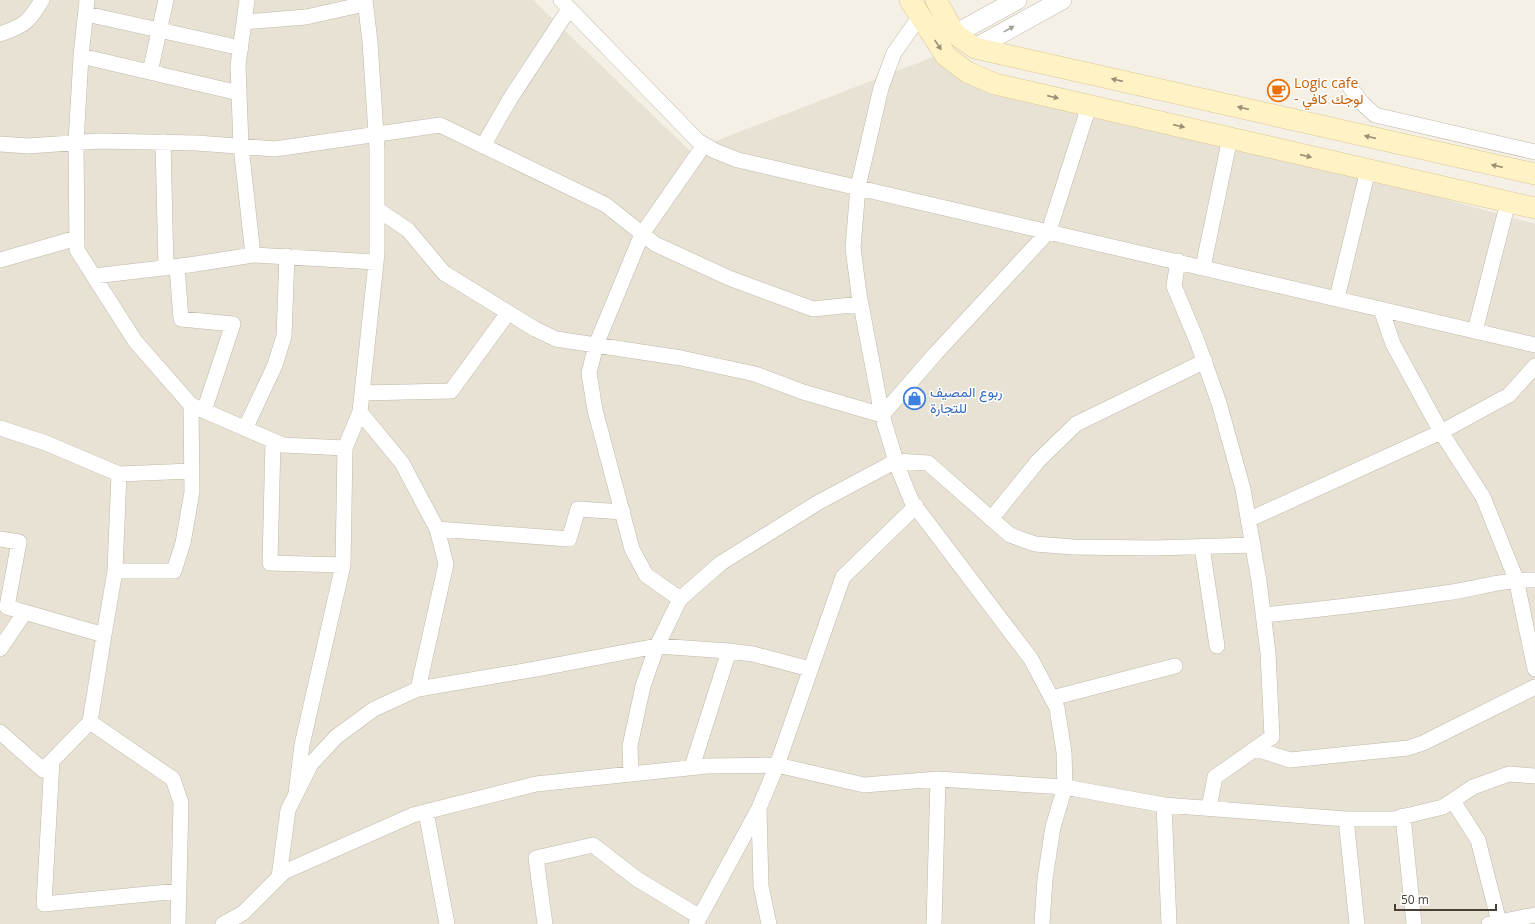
<svg xmlns="http://www.w3.org/2000/svg" width="1535" height="924" viewBox="0 0 1535 924" font-family="'Open Sans',Vazirmatn,sans-serif">
	<style>
		.residential { fill: #e8e2d4 }
		.lines { fill: none; stroke-linecap: round; stroke-linejoin: round }
		.minor-casing { stroke: #c0b8a8; stroke-width: 16 }
		.tertiary-casing { stroke: #c0b8a8; stroke-width: 20 }
		.secondary-casing { stroke: #d7c693; stroke-width: 22 }
		.minor { stroke: #fff; stroke-width: 15 }
		.tertiary { stroke: #fff; stroke-width: 19 }
		.secondary { stroke: #fff2c5; stroke-width: 21 }
		.oneway { fill: #a3a09a }
		.oneway2 { fill: #9a9076 }
		.labels { text-anchor: middle; dominant-baseline: central; stroke-width: 3; stroke-linejoin: round; paint-order: stroke }
		.food-label { font-size: 14px; fill: #c56008; stroke: #fff; text-anchor: start }
		.shop-label { font-size: 14px; fill: #366cbe; stroke: #fff; text-anchor: start }
	</style>
	<rect width="100%" height="100%" fill="#f4f0e6"/>
	<path class="residential" d="M0,0H533L690,151L933,57L1535,224V924H0Z"/>
	<g class="lines">
		<defs>
			<path id="minor" d="M87,0L81,56L76,142L77,250L135,341L191,405L283,445L345,448L343,565L302,745L296,793
				M365,0L370,42L377,149V253L360,412L402,463L437,529L446,564L418,689
				M561,0L698,141L715,151L738,160L1535,345
				M86,14L241,48
				M920,16L894,53L881,88L858,187L853,248L859,294L882,415L898,468L912,502L1031,659L1057,708L1064,752L1065,787L1053,827L1045,879L1042,924
				M244,22L306,17L365,4
				M0,34C24,26 29,22 42,0
				M81,56L239,93
				M150,72L166,0
				M1350,87L1362,103L1375,115L1535,152
				M163,142L166,268
				M0,144L28,146L99,141L197,143L275,149L440,125L606,205L655,244L729,278L813,309L861,304
				M483,146L510,99L569,9
				M377,209L408,230L444,273L535,329L556,339L681,358L755,374L803,392L882,415L936,353L1049,231L1089,106
				M253,255L376,262
				M0,260L77,238
				M1178,261L1174,286L1197,341L1219,403L1243,489L1259,581L1268,653L1272,737L1215,777L1209,808
				M177,267L181,319L233,324L204,411
				M1203,267L1230,138
				M94,276L189,265L253,255L241,146L238,65L247,0
				M1337,298L1368,170
				M1381,309L1393,344L1441,432L1483,497L1516,579L1535,669
				M1475,331L1508,202
				M362,393L451,391L508,313
				M0,428L46,443L119,474L192,471
				M245,429L275,365L284,336L287,256
				M273,441L270,563L343,565
				M345,448L360,412
				M991,519L1038,461L1076,424L1205,361
				M1248,520L1441,432L1509,395L1535,366
				M437,529L569,539L578,509L623,512
				M0,539L19,542L7,607L104,635L90,722L43,770L0,732
				M1202,547L1217,646
				M115,571L119,474
				M680,599L646,575L632,549L595,410L589,373L596,345L642,234L704,145
				M1264,615C1324,609 1385,602 1445,593C1475,589 1504,579 1535,580
				M104,635L115,571H174L183,543L192,492L191,405
				M0,649L25,612
				M1052,698L1175,666
				M90,722L173,779L181,803L178,924
				M1256,749L1290,760L1408,748L1423,743L1535,687
				M52,761L44,904L179,891
				M692,767L729,651
				M631,774L630,746L643,686L657,646L680,599L721,563L819,502L896,461L928,463L1010,535L1035,544L1073,547L1154,548L1253,545
				M1453,801L1478,840L1499,922
				M1164,805L1169,924
				M759,810L761,886L769,924
				M426,812L447,924
				M1403,816L1414,924
				M1346,819L1357,924
				M279,877L288,810L311,764L336,737L374,709L418,689L536,669L657,646L729,651L753,654L810,669
				M223,924L243,913L284,872L413,815L536,784L707,766L777,765L864,785L938,779L1065,787L1164,805L1346,819H1393L1443,807L1473,787L1509,774L1535,776
				M545,924L536,858L593,845L637,879L700,917
				M696,924L759,808L777,765L843,577L916,506
				M934,924L938,779
				M1489,924L1535,915"/>
			<path id="tertiary" d="M955,34L1017,0
				M975,48L1062,0"/>
			<path id="secondary" d="M910,0L946,56L967,72L995,84L1535,208
				M936,0L955,34L975,48L1535,174"/>
		</defs>
		<use href="#minor" class="minor-casing"/>
		<use href="#tertiary" class="tertiary-casing"/>
		<use href="#secondary" class="secondary-casing"/>
		<use href="#minor" class="minor"/>
		<use href="#tertiary" class="tertiary"/>
		<use href="#secondary" class="secondary"/>
	</g>
	<defs><path id="oneway-solid" d="M-6-.8H1V-3.2L6.5 0L1 3.2V.8H-6Z"/></defs>
	<use class="oneway" href="#oneway-solid" transform="translate(1009 29) rotate(-29)"/>
	<g class="oneway2">
		<use href="#oneway-solid" transform="translate(938 45) rotate(57)"/>
		<use href="#oneway-solid" transform="translate(1117 80) rotate(-167)"/>
		<use href="#oneway-solid" transform="translate(1053 97) rotate(13)"/>
		<use href="#oneway-solid" transform="translate(1243 108) rotate(-167)"/>
		<use href="#oneway-solid" transform="translate(1179 126) rotate(13)"/>
		<use href="#oneway-solid" transform="translate(1370 137) rotate(-167)"/>
		<use href="#oneway-solid" transform="translate(1306 156) rotate(13)"/>
		<use href="#oneway-solid" transform="translate(1497 166) rotate(-167)"/>
	</g>
	<defs>
		<symbol id="cafe-ring" viewBox="-11 -11 22 22"><circle r="9.5" fill="#fff" stroke="#e8710a" stroke-width="1.5"/><path d="M-5.5-4.5H6V0H3Q3 3.5 0 3.5H-2.5Q-5.5 3.5-5.5 0ZM3-3.2v2h1.7v-2ZM-6 4.5H4V6H-6Z" fill="#e8710a"/></symbol>
		<symbol id="shop-ring" viewBox="-11 -11 22 22"><circle r="9.5" fill="#fff" stroke="#3f7fe0" stroke-width="1.5"/><path d="M-5-2.5h2.3a2.7 3.5 0 0 1 5.4 0H5L5.5 6h-11ZM-1.5-2.5h3a1.5 2.3 0 0 0-3 0Z" fill="#3f7fe0"/></symbol>
	</defs>
	<g fill-rule="evenodd">
		<use href="#cafe-ring" x="1266" y="78" width="25" height="25"/>
		<use href="#shop-ring" x="902" y="386" width="25" height="25"/>
	</g>
	<g class="labels">
		<g class="food-label">
			<text x="1294" y="82">Logic cafe<tspan x="1294" dy="16">- لوجك كافي</tspan></text>
		</g>
		<g class="shop-label">
			<text x="930" y="391">ربوع المصيف<tspan x="930" dy="16">للتجارة</tspan></text>
		</g>
	</g>
	<path d="M1395 904v6h101v-6" fill="none" stroke="#474035" stroke-width="2"/>
	<text x="1401" y="904" font-size="12" fill="#474035" stroke="#ffffff" stroke-width="3" paint-order="stroke">50 m</text>
</svg>
